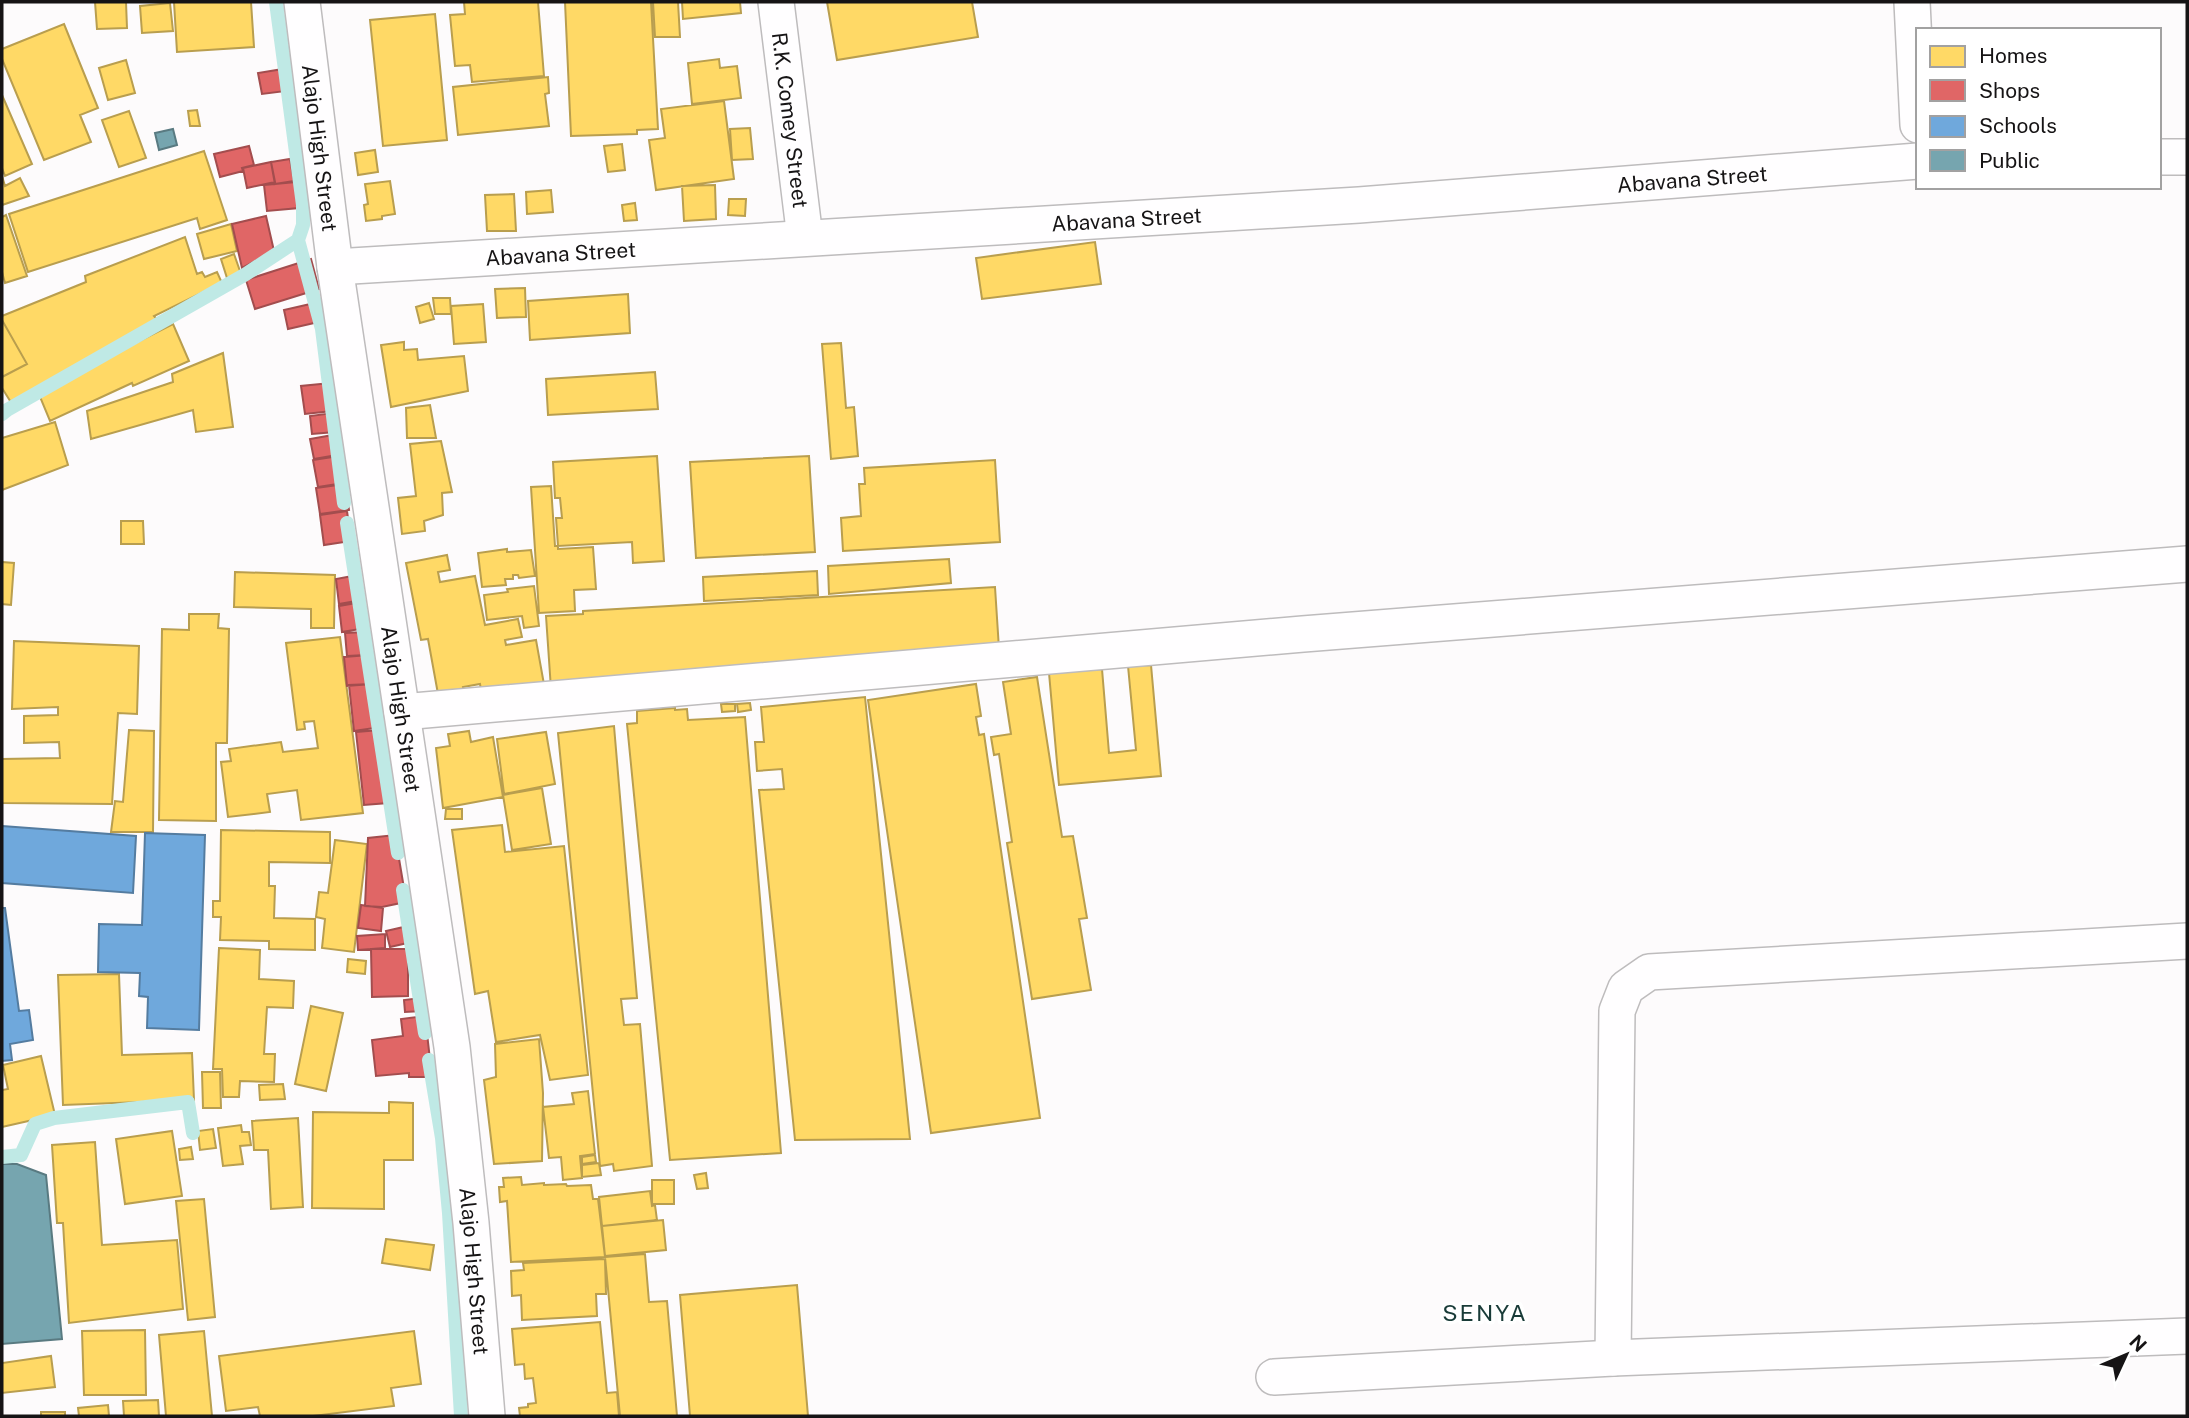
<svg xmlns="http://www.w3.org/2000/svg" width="2189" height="1418" viewBox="0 0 2189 1418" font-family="'Public Sans',sans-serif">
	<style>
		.homes { fill: #ffd966; stroke: #b99e4e; stroke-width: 2 }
		.shops { fill: #e06666; stroke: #a34d4e; stroke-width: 2 }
		.schools { fill: #6fa8dc; stroke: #547ca0; stroke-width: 2 }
		.public { fill: #76a5af; stroke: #597a81; stroke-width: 2 }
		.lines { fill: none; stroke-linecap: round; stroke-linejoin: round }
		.stream { stroke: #bfe9e5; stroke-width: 14 }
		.minor-casing { stroke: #bebcbd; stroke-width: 38 }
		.minor { stroke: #fffeff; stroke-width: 35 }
		.labels { text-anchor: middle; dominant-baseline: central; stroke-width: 7; stroke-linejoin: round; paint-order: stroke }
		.street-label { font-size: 21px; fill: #161415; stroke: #fff }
		.neighbourhood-label { font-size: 23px; letter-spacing: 2px; fill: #193b38; stroke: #fff }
	</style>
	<rect width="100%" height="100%" fill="#fdfbfc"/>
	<path class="homes" d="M95,2H126L127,28L97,29Z
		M174,2H251L254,47L177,52Z
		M464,2H538L544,76L472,82L470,65L455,66L450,15L465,14Z
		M565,2H651L658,129L637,130V134L571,136Z
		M653,2H678L680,37H655Z
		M682,2H740L741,13L683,19Z
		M827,2H972L978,37L837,60Z
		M170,3L173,31L142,33L140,6Z
		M435,14L447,140L383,146L370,20Z
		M64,24L98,108L80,115L91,142L44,160L2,59V49Z
		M719,59L720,68L737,66L741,98L692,104L688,63Z
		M126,60L135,93L108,100L99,68Z
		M548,77L549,93L545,94L549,126L458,135L453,87Z
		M2,95L32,164L5,176L2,168Z
		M724,101L734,179L656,190L649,140L665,138L661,109Z
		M197,110L200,126H190L188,111Z
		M129,111L146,158L119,167L102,120Z
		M750,128L753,159L732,160L730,129Z
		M622,144L625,170L608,172L604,146Z
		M375,150L378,172L358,175L355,153Z
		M204,151L227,220L200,229L197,218L28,272L9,214Z
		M2,176L5,186L20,178L29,196L2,205Z
		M390,181L395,214L382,216V219L366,221L364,205L368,204L365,184Z
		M715,185L716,219L684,221L682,186Z
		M551,190L553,212L527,214L526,192Z
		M514,194L516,231H487L485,195Z
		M729,199H746L745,216L728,215Z
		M635,203L637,220L624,221L622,205Z
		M6,215L27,276L5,283L2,272V217Z
		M231,224L237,251L204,259L197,234Z
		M185,237L197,274L202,272L205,277L217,272L222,283L154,316L160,323L12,404L2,388V377L27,364L2,320V316L86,282L85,276Z
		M1095,242L1101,284L982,299L976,258Z
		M234,254L241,274L227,278L221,259Z
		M525,288L526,317L497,318L495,289Z
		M628,294L630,333L530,340L528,301Z
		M433,298H450L451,314H435Z
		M429,303L434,319L420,323L416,307Z
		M483,304L486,342L454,344L451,306Z
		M2,320L27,364L2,377Z
		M173,324L189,361L133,386L132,383L50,421L38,392Z
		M404,342V350L417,349L418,360L464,356L468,391L391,407L381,345Z
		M841,343L846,408L854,407L858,456L831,459L822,344Z
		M223,353L233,427L196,432L193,410L91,439L87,411L173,382L172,374Z
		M655,372L658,409L548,415L546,379Z
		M430,405L436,438H407L406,408Z
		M55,422L68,465L2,490V438Z
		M441,441L452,492L442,493L443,515L424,521L425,531L402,534L398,498L416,496L410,444Z
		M657,456L664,561L633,563L632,542L558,546L556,518H562L560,498H555L553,462Z
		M809,456L815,552L696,558L690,462Z
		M995,460L1000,542L843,551L841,518L861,516L859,484H865L864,468Z
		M551,486L555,546H558V549L593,547L596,589L574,590L575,611L539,613L531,487Z
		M121,521H143L144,544H121Z
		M507,549V552L531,550L535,576L519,578L518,575H513V579H505L506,585L482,587L478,553Z
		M447,555L450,570L438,572L440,582L475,576L485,625L518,619L522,637L505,640L506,645L536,640L545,690L483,700L480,684L463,687L466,701L440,705L428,639L421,640L406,563Z
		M949,559L951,583L829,594L828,566Z
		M2,562L14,563L11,605L2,604Z
		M817,571L818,595L704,601L703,577Z
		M235,572L335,575L334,628H311V609L234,607Z
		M534,586L539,626L524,628L522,616L487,620L484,595L508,592L507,589Z
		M995,587L999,649L551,689L546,616L583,614V611Z
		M189,614H219L218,628L229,629L227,743H216V821L159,820L162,629L189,630Z
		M340,637L363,813L301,820L297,790L267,794L270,812L228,817L221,762L231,761L229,749L281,742L283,752L318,748L314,721L304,722L305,729L297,730L286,643Z
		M14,641L139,646L137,714L118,713L112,804L2,803V759L60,758L59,742L24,743V716L58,715V707L12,709Z
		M1151,665L1161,776L1059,785L1049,673L1102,669L1109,753L1136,750L1128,666Z
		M1037,677L1062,837L1073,836L1087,918L1079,919L1091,990L1032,999L1007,843L1012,842L999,754L994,755L991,737L1011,734L1003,682Z
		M976,684L981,716L976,717L979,735L984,734L1040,1118L931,1133L868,700Z
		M865,697L910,1139L795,1140L759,790L784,789L782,769L757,771L755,742H764L761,707Z
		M750,703L751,710L738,712L737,704Z
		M721,704H735V711L722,712Z
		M675,708V710L687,709L688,720L745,717L781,1153L670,1160L627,724L637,723V711Z
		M614,726L637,998L621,999L624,1025L640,1024L652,1166L614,1171L613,1164L600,1166L558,733Z
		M129,730L154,731L153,832H111L115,801L123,802Z
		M469,731L471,742L493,737L503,797L443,808L436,748L450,746L448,734Z
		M546,732L555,784L504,794L497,739Z
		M542,788L551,844L512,850L503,795Z
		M446,809H462V819H445Z
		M502,825L505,852L564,846L588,1075L550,1080L540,1035L496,1042L488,991L475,994L452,830Z
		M221,830L330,832V863L269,862V886H275L274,918L315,919V950L269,949V941L220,940L221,917H213V901H220Z
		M335,840L367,844L354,952L322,948L325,919L316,917L319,892L328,893Z
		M219,948L260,950L259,979L294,981L293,1008L267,1007L264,1054H275L274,1082L240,1081L239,1097H223L222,1069H213Z
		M348,959L366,961L365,974L347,972Z
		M119,974L122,1055L192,1053L194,1100L63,1105L58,975Z
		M311,1006L343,1013L326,1091L295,1084Z
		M539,1039L543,1093L542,1161L494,1164L484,1080L496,1077L495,1044Z
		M41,1056L55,1115L2,1127V1090L8,1089L3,1065Z
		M202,1072H220L221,1108H203Z
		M283,1084L285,1099L260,1100L259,1085Z
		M588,1091L595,1154L580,1156L582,1178L563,1180L561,1157L549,1158L543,1107L574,1104L572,1093Z
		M389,1102L413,1103V1160H384V1209L312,1208L313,1112L389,1113Z
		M298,1118L303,1207L271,1209L268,1150H254L252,1121Z
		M241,1125L242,1132H249L251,1145L240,1146L243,1164L223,1166L218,1128Z
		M213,1129L216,1148L200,1150L198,1131Z
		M172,1131L182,1196L125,1204L116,1139Z
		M95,1142L102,1245L177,1240L183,1309L69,1323L63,1223H57L52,1145Z
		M191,1147L193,1159L180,1160L179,1149Z
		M595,1155L596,1162L582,1164V1157Z
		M599,1163L601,1175L582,1177V1165Z
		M706,1173L708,1188L697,1189L694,1175Z
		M521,1177L522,1185L544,1183V1185L566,1184L567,1186L591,1185L593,1199H598L605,1257L511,1262L507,1201L500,1202L499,1187H504L503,1178Z
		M652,1180H674V1204H652Z
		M650,1191L652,1206L655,1205L657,1220L602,1226L599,1197Z
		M204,1199L215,1317L188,1320L176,1201Z
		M663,1220L666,1250L605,1256L602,1226Z
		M386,1239L434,1245L430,1270L382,1263Z
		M645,1254L649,1302L667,1301L677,1416H620L605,1257Z
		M605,1259L606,1294H596L597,1316L522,1320L521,1295L512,1296L511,1271L524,1270L523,1263Z
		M797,1285L808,1416H690L680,1295Z
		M600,1322L607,1393L617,1392L619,1416H520L519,1408L528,1407V1404L536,1403L533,1378L525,1379L524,1364L515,1365L512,1329Z
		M145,1330L146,1395H84L82,1331Z
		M204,1331L212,1416H166L159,1335Z
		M414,1331L421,1384L391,1388L394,1406L313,1416H260L258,1407L226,1411L219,1356Z
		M51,1356L55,1387L2,1393V1363Z
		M158,1400L159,1416H124L123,1401Z
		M108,1405L109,1416H79L78,1408Z
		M41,1412H65V1416H41Z"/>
	<path class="shops" d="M283,69L286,91L262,94L258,73Z
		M249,146L254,165L242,168L243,171L220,177L214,154Z
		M290,159L294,181L275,184L271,162Z
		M271,162L275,182L247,188L243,168Z
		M296,182L299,208L267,211L264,185Z
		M266,216L274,251L242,268L232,224Z
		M311,259L319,289L255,309L246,280Z
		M319,302L323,321L288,329L284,310Z
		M330,383L332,411L305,414L301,386Z
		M333,413L335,432L312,434L310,416Z
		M333,435L337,455L314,459L310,439Z
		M339,456L344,483L318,487L313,460Z
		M345,484L349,510L320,514L316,488Z
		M347,511L351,541L324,545L320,515Z
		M358,575L362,600L339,604L336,579Z
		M362,602L366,628L342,632L339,606Z
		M365,632L366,655L347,656L345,633Z
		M369,655L371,684L347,686L344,657Z
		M372,684L381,727L354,731L349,685Z
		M380,730L388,803L364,805L356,732Z
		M395,835L407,906L402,907L401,903L382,907L365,906L368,838Z
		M361,905L383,908L381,931L358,928Z
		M408,926L412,942L390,947L386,931Z
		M385,934V948L358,950L357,936Z
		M371,949H408V996L372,997Z
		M420,998L422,1011L405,1012L404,1000Z
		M425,1016L432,1077H409V1073L376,1076L372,1040L403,1036L401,1019Z"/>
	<path class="schools" d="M2,826L136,836L133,893L2,883Z
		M145,833L205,835L199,1030L147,1028L148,997L139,996L140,973L98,972L99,924L142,925Z
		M2,908H5L19,1011L29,1010L33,1040L10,1044L12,1060L2,1061Z"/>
	<path class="public" d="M173,129L177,145L159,150L155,133Z
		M2,1164H17L46,1175L62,1339L2,1344Z"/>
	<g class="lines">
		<path class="stream" d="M298,240L322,329L344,503
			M2,414L7,410L246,274L298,240L303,225V205L276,2
			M347,523L398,853
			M403,890L425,1033
			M429,1060L442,1138L449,1213L461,1416
			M2,1157L21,1155L35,1124L54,1118L188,1102L193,1133"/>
		<defs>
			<g id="minor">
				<path id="s1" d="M302,2L335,267L452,1047L471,1223L487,1416"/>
				<path id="s2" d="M776,2L805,238"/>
				<path d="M1912,2L1918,125"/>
				<path d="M2159,157H2187"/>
				<path id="s3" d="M335,267L1359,205L1918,161"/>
				<path d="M402,712L1303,634L2187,564"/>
				<path d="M1613,1358L1617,1011L1626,988L1649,972L2187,941"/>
				<path d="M1274,1377L1613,1358L2187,1336"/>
			</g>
		</defs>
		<use href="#minor" class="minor-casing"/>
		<use href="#minor" class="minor"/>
	</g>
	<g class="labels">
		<g class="street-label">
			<text stroke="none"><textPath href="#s2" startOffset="119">R.K. Comey Street</textPath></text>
			<text stroke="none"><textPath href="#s1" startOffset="147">Alajo High Street</textPath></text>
			<text stroke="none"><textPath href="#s3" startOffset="1360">Abavana Street</textPath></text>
			<text stroke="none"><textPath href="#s3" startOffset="793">Abavana Street</textPath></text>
			<text stroke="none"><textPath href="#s3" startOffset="226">Abavana Street</textPath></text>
			<text stroke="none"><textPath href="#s1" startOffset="714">Alajo High Street</textPath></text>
			<text stroke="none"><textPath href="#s1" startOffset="1281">Alajo High Street</textPath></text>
		</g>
		<g class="neighbourhood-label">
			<text x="1485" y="1312">SENYA</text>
		</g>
	</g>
	<rect width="2189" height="1418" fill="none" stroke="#161415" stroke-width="7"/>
	<rect x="1916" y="28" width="245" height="161" fill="#ffffff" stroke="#a2a1a1" stroke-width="2"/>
	<rect x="1930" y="46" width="35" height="21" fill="#ffd966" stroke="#a2a1a1" stroke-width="2"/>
	<text x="1979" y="63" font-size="21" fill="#161415">Homes</text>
	<rect x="1930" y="80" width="35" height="21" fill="#e06666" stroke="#a2a1a1" stroke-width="2"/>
	<text x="1979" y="98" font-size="21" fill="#161415">Shops</text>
	<rect x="1930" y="116" width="35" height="21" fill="#6fa8dc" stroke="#a2a1a1" stroke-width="2"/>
	<text x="1979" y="133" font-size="21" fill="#161415">Schools</text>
	<rect x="1930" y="150" width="35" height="21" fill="#76a5af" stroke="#a2a1a1" stroke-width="2"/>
	<text x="1979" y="168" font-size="21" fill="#161415">Public</text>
	<g transform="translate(2126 1355) rotate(46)" stroke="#ffffff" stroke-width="5" paint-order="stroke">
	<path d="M0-5L12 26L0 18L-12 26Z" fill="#161415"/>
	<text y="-10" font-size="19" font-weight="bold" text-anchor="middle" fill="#161415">N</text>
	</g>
</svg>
